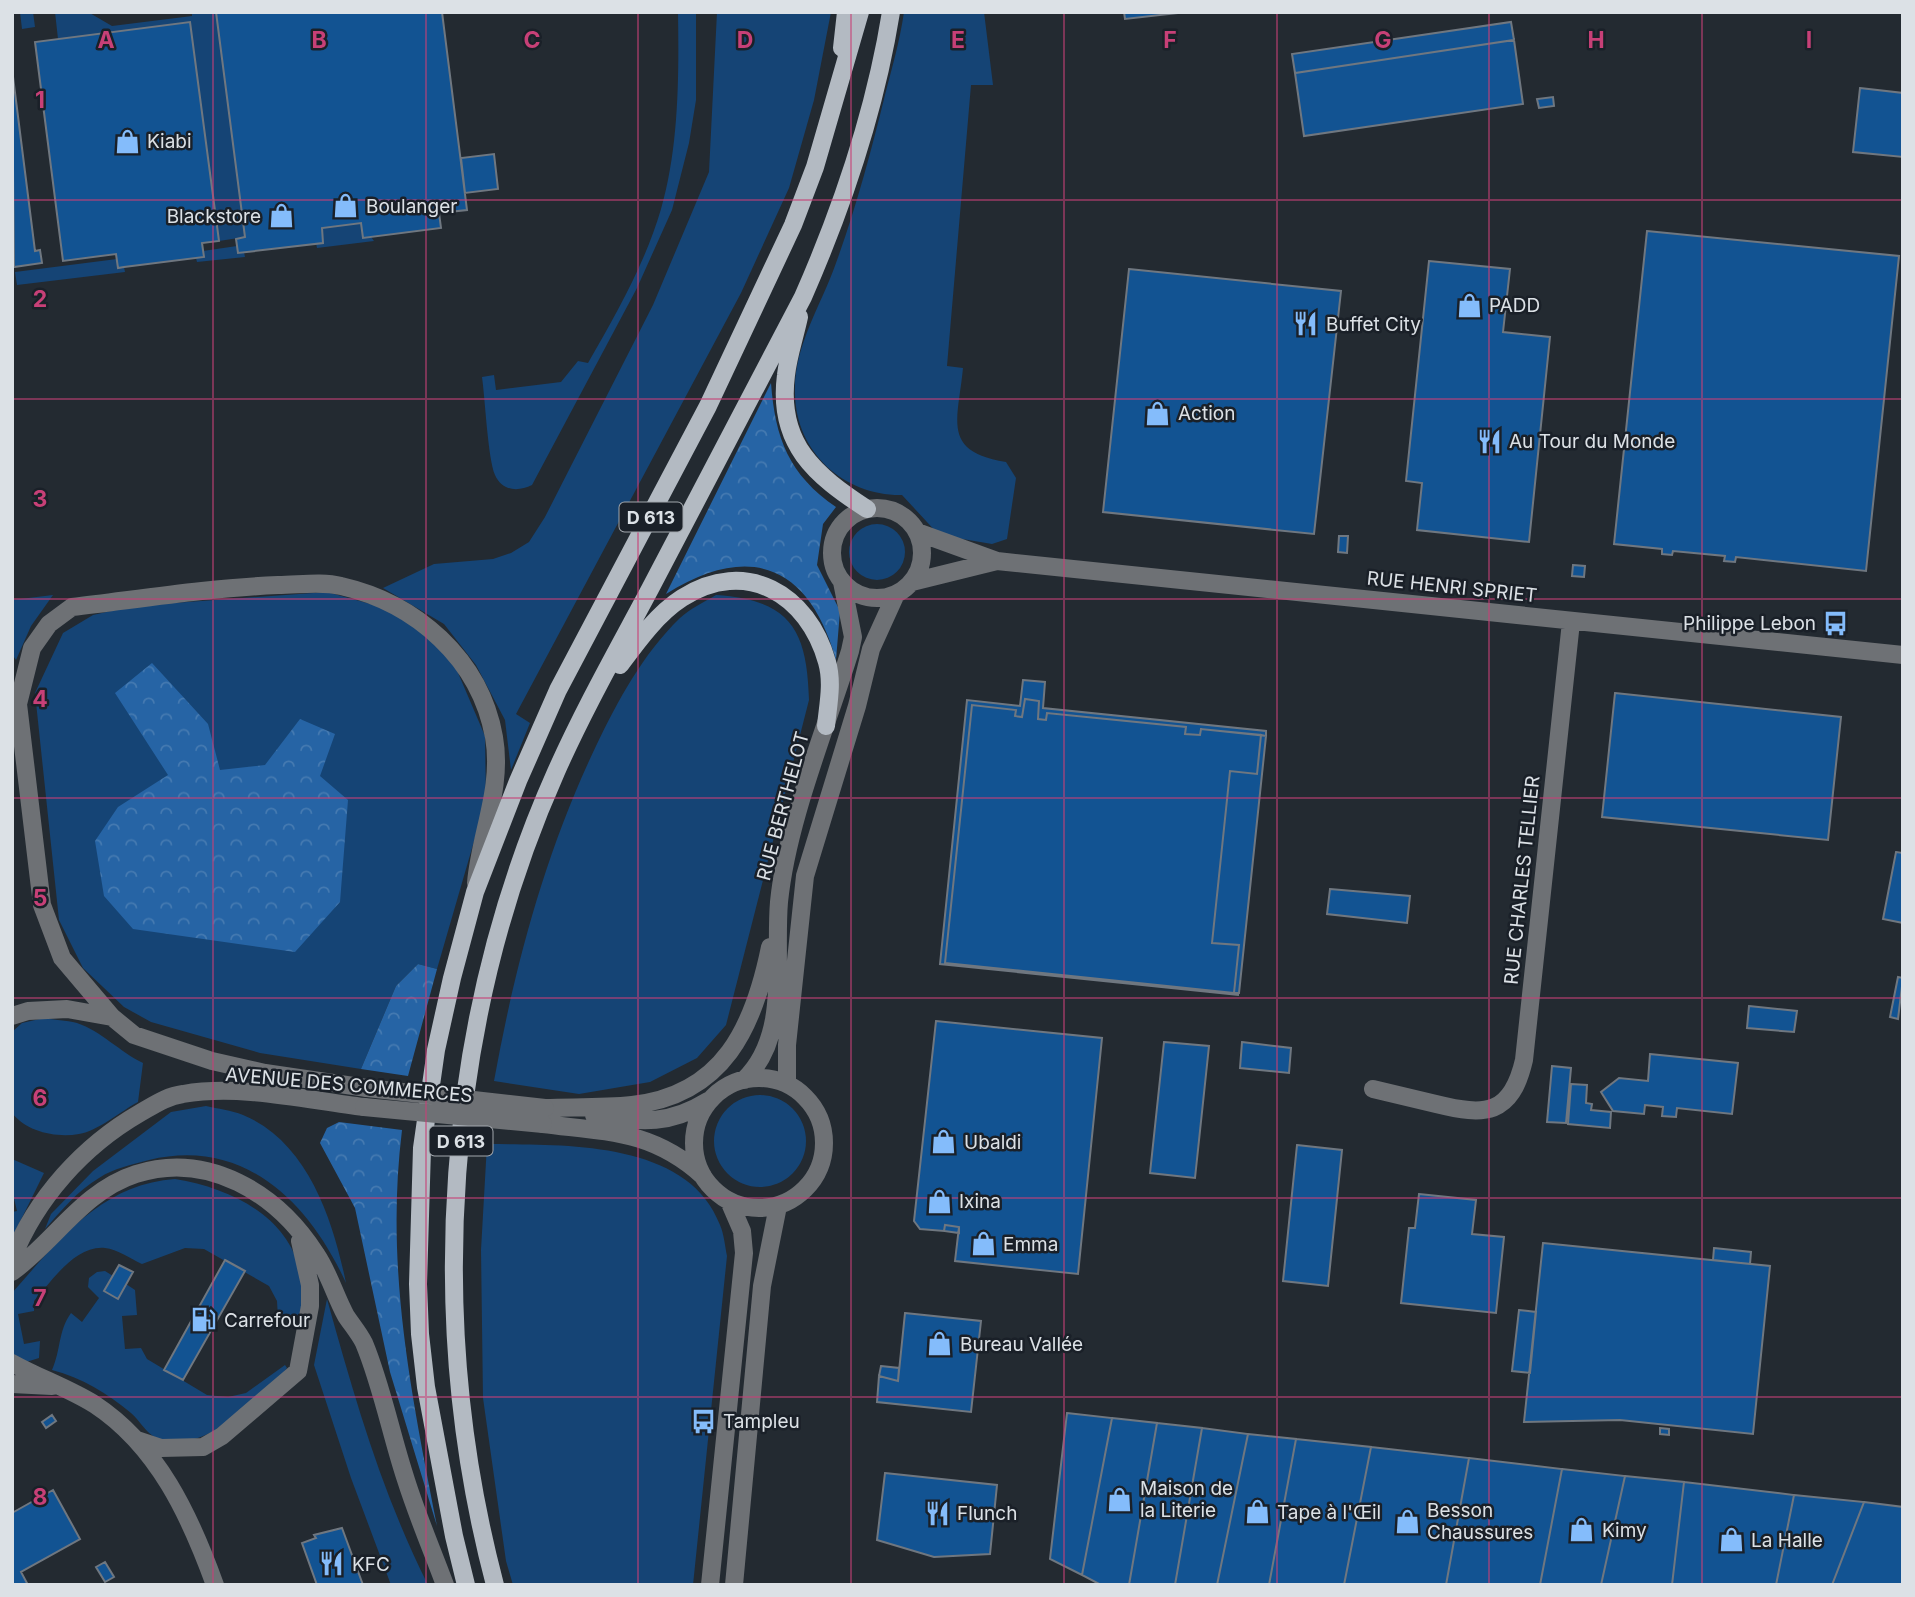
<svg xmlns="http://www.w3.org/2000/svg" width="1915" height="1597" viewBox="0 0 1915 1597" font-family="Inter,sans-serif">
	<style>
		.green { fill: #154475 }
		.forest { fill: url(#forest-crowns) }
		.building { fill: #125392; stroke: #6f7780; stroke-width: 2 }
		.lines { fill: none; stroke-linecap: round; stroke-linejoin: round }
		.minor { stroke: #6e7175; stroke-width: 18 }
		.major { stroke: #b3bac2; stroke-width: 18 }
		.minor-bridge { stroke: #6e7175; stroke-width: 18 }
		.grid { fill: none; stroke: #c74077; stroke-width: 2; stroke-opacity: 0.55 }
		.labels { text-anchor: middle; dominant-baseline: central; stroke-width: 5; stroke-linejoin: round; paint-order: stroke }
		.shield { fill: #1a2028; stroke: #a2a7ad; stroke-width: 2 }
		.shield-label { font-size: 18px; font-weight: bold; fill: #dce1e6 }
		.poi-label { font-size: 19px; fill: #dce1e6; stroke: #1a2028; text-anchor: start }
		.street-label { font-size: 19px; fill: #dce1e6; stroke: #1a2028 }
		.grid-label { font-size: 23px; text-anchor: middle; font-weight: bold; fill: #c74077; stroke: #1a2028; stroke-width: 5; stroke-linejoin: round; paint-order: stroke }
	</style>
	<defs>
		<pattern id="forest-crowns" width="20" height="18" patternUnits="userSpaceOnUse" patternTransform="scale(1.75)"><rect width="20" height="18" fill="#2664a5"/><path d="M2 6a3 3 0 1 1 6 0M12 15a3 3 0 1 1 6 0" fill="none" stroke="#457ab1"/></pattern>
	</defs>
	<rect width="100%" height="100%" fill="#232a31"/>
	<path class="green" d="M20,12H33L35,27L22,29Z
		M55,12H88L112,26L192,16V12H216L245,237L219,241L190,22L58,39Z
		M678,12H696V100L689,143L672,210L637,288L532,485C518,492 502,491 495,475C488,459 485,398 482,377L494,375L496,390L561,382L578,361L588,363C616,314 645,264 661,209C679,147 679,76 678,12Z
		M717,12H831L814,100L789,188L741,293L516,714L530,723L511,770L505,720L476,665L444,624L383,588L434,564L493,559L511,553L529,542L545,517L653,305L709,172Z
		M904,12H984L993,85H971L947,366L963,368C958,421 941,451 1006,462L1016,478L1007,539L992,544L939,535L902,495C845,496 796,453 795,394C793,347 821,306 836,263C856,208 871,152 885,95C892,68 900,40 904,12Z
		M361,223L374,241L317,248L316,243L323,242L322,228Z
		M237,246L238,253L244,252L245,257L197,262L196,258L204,257L203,251Z
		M117,259L118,268L124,267L125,272L17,285L15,272Z
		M849 552a28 28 0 1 1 56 0a28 28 0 1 1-56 0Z
		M327,592L385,608L418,630L453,661L485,736L486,800L437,969L418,964L396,986L361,1069L260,1053L151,1022L124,1007L83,968L59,920L35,693L63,633L93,615L133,606Z
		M53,595L31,626L16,660L12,654V600Z
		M716,595C791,600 807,630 809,700L726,1025L697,1058L650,1082L579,1094L494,1081C515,965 545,853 596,746C618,700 643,654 680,618C690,609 704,602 716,595Z
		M44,1018C54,1020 66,1020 77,1023C101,1031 120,1052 143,1063L138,1102C121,1111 98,1131 79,1134C56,1138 27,1132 12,1113V1032L22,1023Z
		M714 1141a46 46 0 1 1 92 0a46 46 0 1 1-92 0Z
		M206,1106C218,1109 231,1110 243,1115C308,1142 333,1220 346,1283C309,1202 244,1137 149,1160C131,1165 114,1168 99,1178C77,1191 61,1211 45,1229L51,1214L93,1171L171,1112Z
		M487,1144C561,1145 688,1139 720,1225C724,1234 725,1246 727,1256L693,1585H513L506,1561L483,1398L481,1250Z
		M12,1159L44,1173L12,1238V1212L17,1211L12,1190Z
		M175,1179C249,1191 317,1235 300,1320L278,1318L277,1301L269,1286L204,1249L185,1248L142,1264C131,1259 117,1249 105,1248C75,1245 51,1282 34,1301V1311L18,1314L24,1344L40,1341L39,1358L23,1363L12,1354V1293C58,1241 101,1184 175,1179Z
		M105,1271L113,1276L104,1291L126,1284L135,1290L137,1315L122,1316L125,1349L141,1348L147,1359L207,1395L228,1397L246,1393L285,1365L287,1368C263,1398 194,1463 153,1436C145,1431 139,1420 131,1413C107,1393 82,1378 52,1370C61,1350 58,1331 71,1313L82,1322L99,1298L88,1287L89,1278L97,1272Z
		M327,1299C355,1399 381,1491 428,1585H391L351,1478L314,1365Z"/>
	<path class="forest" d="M771,383C775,438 789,475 836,507L823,524L817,565L840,611L836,660C809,564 749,542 666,594Z
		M152,663L208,724L220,770L265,765L300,719L335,734L320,776L348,800L340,902L295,952L133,929L104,896L95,841L118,807L168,775L115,693Z
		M418,964L437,969L408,1076L361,1069L396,986Z
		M339,1122L402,1130C385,1268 411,1392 437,1526L390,1372L355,1208L320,1143L327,1128Z"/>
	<path class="building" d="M216,12H442L467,210L439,213L441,228L363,238L361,223L322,228L323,243L238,253L236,239L245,237Z
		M1124,12H1187L1125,19Z
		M190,22L219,241L202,243L204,257L124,267L118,268L116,254L63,261L35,42Z
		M1511,22L1514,40L1295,73L1292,54Z
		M1514,40L1523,104L1304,136L1295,73Z
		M12,69L35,251L40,250L42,263L14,267Z
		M1860,88L1903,93V157L1853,152Z
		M1553,97L1554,106L1539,108L1537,99Z
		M494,154L498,189L465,193L461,158Z
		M1647,231L1899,256L1866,571L1736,557L1735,562L1724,561L1725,556L1673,551L1672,555L1662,554V549L1614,544Z
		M1429,261L1510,269L1503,332L1550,337L1529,542L1417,530L1422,483L1406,481Z
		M1129,269L1341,291L1314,534L1103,512Z
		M1339,536H1348L1347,553L1338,552Z
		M1573,565L1585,566L1584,577L1572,576Z
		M1023,680L1045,682L1043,708L1266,731V736L1201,729L1200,735L1185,734L1186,727L1047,713L1046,720L1038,719L1039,701L1025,699L1022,717L1015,716L1016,710L972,705L945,963L1239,995L940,964L967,700L1020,706Z
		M1615,693L1841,717L1828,840L1602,817Z
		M1025,699L1039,701L1038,719L1046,720L1047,713L1186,727L1185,734L1200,735L1201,729L1261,735L1257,774L1230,771L1212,943L1239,945L1234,993L945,963L972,705L1016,710L1015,716L1022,717Z
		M1261,735L1266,736L1239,993H1234L1239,945L1212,943L1230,771L1257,774Z
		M1896,852L1903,853V923L1883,919Z
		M1330,889L1410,896L1407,923L1327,914Z
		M1898,977L1903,978L1898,1019L1890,1017Z
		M1749,1006L1797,1011L1794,1032L1747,1028Z
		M936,1021L1102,1038L1078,1274L955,1261L959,1227L945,1225L944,1231L920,1229L914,1221Z
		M1164,1042L1209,1046L1195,1178L1150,1173Z
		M1242,1042L1291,1048L1289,1073L1240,1068Z
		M1650,1054L1738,1063L1732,1114L1677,1108L1676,1117L1662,1116L1663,1107L1645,1105L1644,1114L1613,1111L1601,1092L1619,1078L1648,1081Z
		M1552,1066L1571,1068L1566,1123L1547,1122Z
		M1571,1084L1587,1085L1586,1103L1592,1104L1591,1110L1611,1112L1610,1128L1568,1124Z
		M1297,1145L1342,1150L1328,1286L1283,1281Z
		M1419,1194L1476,1200L1472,1234L1504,1237L1496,1313L1401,1303L1409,1228H1415Z
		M945,1225L959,1227V1233L944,1231Z
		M1543,1243L1770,1266L1753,1434L1620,1420L1524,1422Z
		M1714,1248L1751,1252L1750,1264L1713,1260Z
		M225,1260L245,1271L183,1380L164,1370Z
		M119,1265L133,1272L118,1299L104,1291Z
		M1519,1310L1536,1312L1530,1373L1512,1371Z
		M905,1313L981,1321L971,1412L877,1402L879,1376L898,1381Z
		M881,1366L899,1368L898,1381L879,1376Z
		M1067,1413L1112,1418L1082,1575L1050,1559Z
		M52,1415L56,1421L46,1428L42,1422Z
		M1112,1418L1157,1423L1129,1585H1101L1082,1575Z
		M1157,1423L1202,1428L1175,1585H1129Z
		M1202,1428L1248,1434L1217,1585H1175Z
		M1660,1428L1669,1429V1435L1660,1434Z
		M1248,1434L1296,1439L1269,1585H1217Z
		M1296,1439L1371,1447L1344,1585H1269Z
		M1371,1447L1469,1458L1446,1585H1344Z
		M1469,1458L1562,1469L1540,1585H1446Z
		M1562,1469L1625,1476L1601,1585H1540Z
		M885,1473L997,1485L990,1554L934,1557L877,1540Z
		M1625,1476L1684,1482L1672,1585H1601Z
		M1684,1482L1794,1495L1776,1585H1672Z
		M53,1490L80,1539L21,1572L28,1585H12V1513Z
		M1794,1495L1864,1502L1832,1585H1776Z
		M1864,1502L1903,1507V1585H1832Z
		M342,1528L363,1585H317L302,1543L316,1538L314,1535Z
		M105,1562L114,1577L105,1582L96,1567Z"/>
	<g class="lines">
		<path class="minor" d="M832 553a45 45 0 1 1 90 0a45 45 0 1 1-90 0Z
			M917,532L997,561L1903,655
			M912,582L997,561
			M12,1016L28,1011L67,1009L112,1017L134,1035L212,1061L265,1073L367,1088
			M112,1017L62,958L42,905L18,704L32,648L49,624L72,607C140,599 209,588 278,585C298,585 322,581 341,586C416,603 480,659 494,737C503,788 480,834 476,883
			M694 1143a65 65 0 1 1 130 0a65 65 0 1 1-130 0Z
			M744,1080C790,1036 774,960 779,902C787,821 826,729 850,651L853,637L842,582
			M787,1084V1045L805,876L857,706L871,649L896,594
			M1373,1089C1394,1094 1415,1099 1436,1104C1485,1116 1511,1116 1524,1060L1571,622
			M545,1108C574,1107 603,1108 632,1105C724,1095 754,1026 770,947
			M594,1115C639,1121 666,1127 708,1101
			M543,1124C607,1132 652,1130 703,1176
			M12,1259C36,1198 83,1146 140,1113C154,1105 167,1096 183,1094C241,1084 306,1100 364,1107
			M12,1272C55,1241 83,1191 136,1174C208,1151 277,1193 316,1254C329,1273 335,1296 346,1316C352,1325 359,1333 364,1343C382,1386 391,1435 406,1480C417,1515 432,1550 445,1585
			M12,1363C39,1378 68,1388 94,1404C158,1446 190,1516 215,1585
			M12,1384L52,1386
			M137,1440L161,1448L203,1447L222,1436L298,1371L310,1306V1285L300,1241
			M710,1585L744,1253L742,1231L729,1201
			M734,1585L762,1286L778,1206"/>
		<path class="major" d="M842,48L846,12
			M799,317C795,336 788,356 786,375C777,444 815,475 867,509
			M620,665C637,642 657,614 682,598C746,557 808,594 827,662C833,683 828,705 826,726
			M466,1585L454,1536L426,1387L420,1334L418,1284L422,1148L436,1050L452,978L475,892L518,781L558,690L708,406L793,225L815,167L860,12
			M495,1585C425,1320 444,1023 556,772C584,709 618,649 650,589C701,491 752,394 803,297C843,206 875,111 891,12"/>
		<path class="minor-bridge" d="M367,1088L545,1108
			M364,1107L543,1124"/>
	</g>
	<path class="grid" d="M213,12V1585M426,12V1585M638,12V1585M851,12V1585M1064,12V1585M1277,12V1585M1489,12V1585M1702,12V1585M12,200H1903M12,399H1903M12,599H1903M12,798H1903M12,998H1903M12,1198H1903M12,1397H1903"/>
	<defs>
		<symbol id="shop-bare" viewBox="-9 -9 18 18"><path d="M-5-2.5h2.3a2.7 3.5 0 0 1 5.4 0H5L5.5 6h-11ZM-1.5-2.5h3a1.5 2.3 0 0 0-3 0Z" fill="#84bcfb" stroke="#1a2028" stroke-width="2.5" paint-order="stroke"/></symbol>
		<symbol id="restaurant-bare" viewBox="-9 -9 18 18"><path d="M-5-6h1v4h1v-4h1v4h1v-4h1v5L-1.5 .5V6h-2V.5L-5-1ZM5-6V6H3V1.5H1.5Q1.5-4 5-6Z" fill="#84bcfb" stroke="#1a2028" stroke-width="2.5" paint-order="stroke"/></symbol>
		<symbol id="bus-bare" viewBox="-9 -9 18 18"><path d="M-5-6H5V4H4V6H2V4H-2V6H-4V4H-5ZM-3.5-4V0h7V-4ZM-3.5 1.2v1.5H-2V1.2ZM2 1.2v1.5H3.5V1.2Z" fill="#84bcfb" stroke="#1a2028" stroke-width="2.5" paint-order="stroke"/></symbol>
		<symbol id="fuel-bare" viewBox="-9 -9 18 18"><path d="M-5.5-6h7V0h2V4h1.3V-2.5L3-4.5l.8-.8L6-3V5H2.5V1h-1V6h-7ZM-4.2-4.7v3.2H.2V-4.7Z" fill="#84bcfb" stroke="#1a2028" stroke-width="2.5" paint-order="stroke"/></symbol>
	</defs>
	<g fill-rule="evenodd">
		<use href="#shop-bare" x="110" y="124" width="35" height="35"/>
		<use href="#shop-bare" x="328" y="188" width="35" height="35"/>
		<use href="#shop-bare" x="264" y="198" width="35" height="35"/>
		<use href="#shop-bare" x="1452" y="288" width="35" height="35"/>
		<use href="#restaurant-bare" x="1288" y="306" width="35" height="35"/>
		<use href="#shop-bare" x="1140" y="396" width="35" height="35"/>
		<use href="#restaurant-bare" x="1472" y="424" width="35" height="35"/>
		<use href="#bus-bare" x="1818" y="606" width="35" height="35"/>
		<use href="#shop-bare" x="926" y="1124" width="35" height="35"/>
		<use href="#shop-bare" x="922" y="1184" width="35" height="35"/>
		<use href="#shop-bare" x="966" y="1226" width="35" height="35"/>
		<use href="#fuel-bare" x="186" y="1302" width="35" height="35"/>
		<use href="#shop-bare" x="922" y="1326" width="35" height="35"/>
		<use href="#bus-bare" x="686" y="1404" width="35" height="35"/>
		<use href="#shop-bare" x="1102" y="1482" width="35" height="35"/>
		<use href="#shop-bare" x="1240" y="1494" width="35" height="35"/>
		<use href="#restaurant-bare" x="920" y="1496" width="35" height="35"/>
		<use href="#shop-bare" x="1390" y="1504" width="35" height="35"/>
		<use href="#shop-bare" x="1564" y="1512" width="35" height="35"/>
		<use href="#shop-bare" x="1714" y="1522" width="35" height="35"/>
		<use href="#restaurant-bare" x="314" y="1546" width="35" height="35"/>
	</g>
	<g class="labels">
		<g class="shield">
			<rect x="619.5" y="502.5" width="63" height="29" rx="5"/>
			<rect x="429.5" y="1126.5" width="63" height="29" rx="5"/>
		</g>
		<g class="shield-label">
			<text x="651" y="517">D 613</text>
			<text x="461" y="1141">D 613</text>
		</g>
		<g class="poi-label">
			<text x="147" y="141">Kiabi</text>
			<text x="366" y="206">Boulanger</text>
			<text x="261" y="216" text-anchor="end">Blackstore</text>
			<text x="1489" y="305">PADD</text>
			<text x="1326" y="324">Buffet City</text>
			<text x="1178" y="413">Action</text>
			<text x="1509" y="441">Au Tour du Monde</text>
			<text x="1816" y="623" text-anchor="end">Philippe Lebon</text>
			<text x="964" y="1142">Ubaldi</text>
			<text x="959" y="1201">Ixina</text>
			<text x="1003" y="1244">Emma</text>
			<text x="224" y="1320">Carrefour</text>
			<text x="960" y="1344">Bureau Vallée</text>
			<text x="723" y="1421">Tampleu</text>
			<text x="1140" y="1488">Maison de<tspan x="1140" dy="22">la Literie</tspan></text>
			<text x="1427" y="1510">Besson<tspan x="1427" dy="22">Chaussures</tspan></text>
			<text x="1277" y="1512">Tape à l'Œil</text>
			<text x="957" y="1513">Flunch</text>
			<text x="1602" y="1530">Kimy</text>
			<text x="1751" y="1540">La Halle</text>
			<text x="352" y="1564">KFC</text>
		</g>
		<g class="street-label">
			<text transform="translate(1452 587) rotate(6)">RUE HENRI SPRIET</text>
			<text transform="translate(783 806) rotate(-75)">RUE BERTHELOT</text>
			<text transform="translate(1522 880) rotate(-84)">RUE CHARLES TELLIER</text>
			<text transform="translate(349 1085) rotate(5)">AVENUE DES COMMERCES</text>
		</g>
	</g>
	<g class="grid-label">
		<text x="106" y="48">A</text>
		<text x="319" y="48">B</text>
		<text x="532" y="48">C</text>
		<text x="745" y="48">D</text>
		<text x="958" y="48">E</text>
		<text x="1170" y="48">F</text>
		<text x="1383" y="48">G</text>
		<text x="1596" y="48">H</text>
		<text x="1809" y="48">I</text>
		<text x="40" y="108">1</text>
		<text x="40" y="307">2</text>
		<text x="40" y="507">3</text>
		<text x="40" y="707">4</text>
		<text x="40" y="906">5</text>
		<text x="40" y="1106">6</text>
		<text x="40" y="1306">7</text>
		<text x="40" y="1505">8</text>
	</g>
	<rect width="1915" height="1597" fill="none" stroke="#dce1e6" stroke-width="28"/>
</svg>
